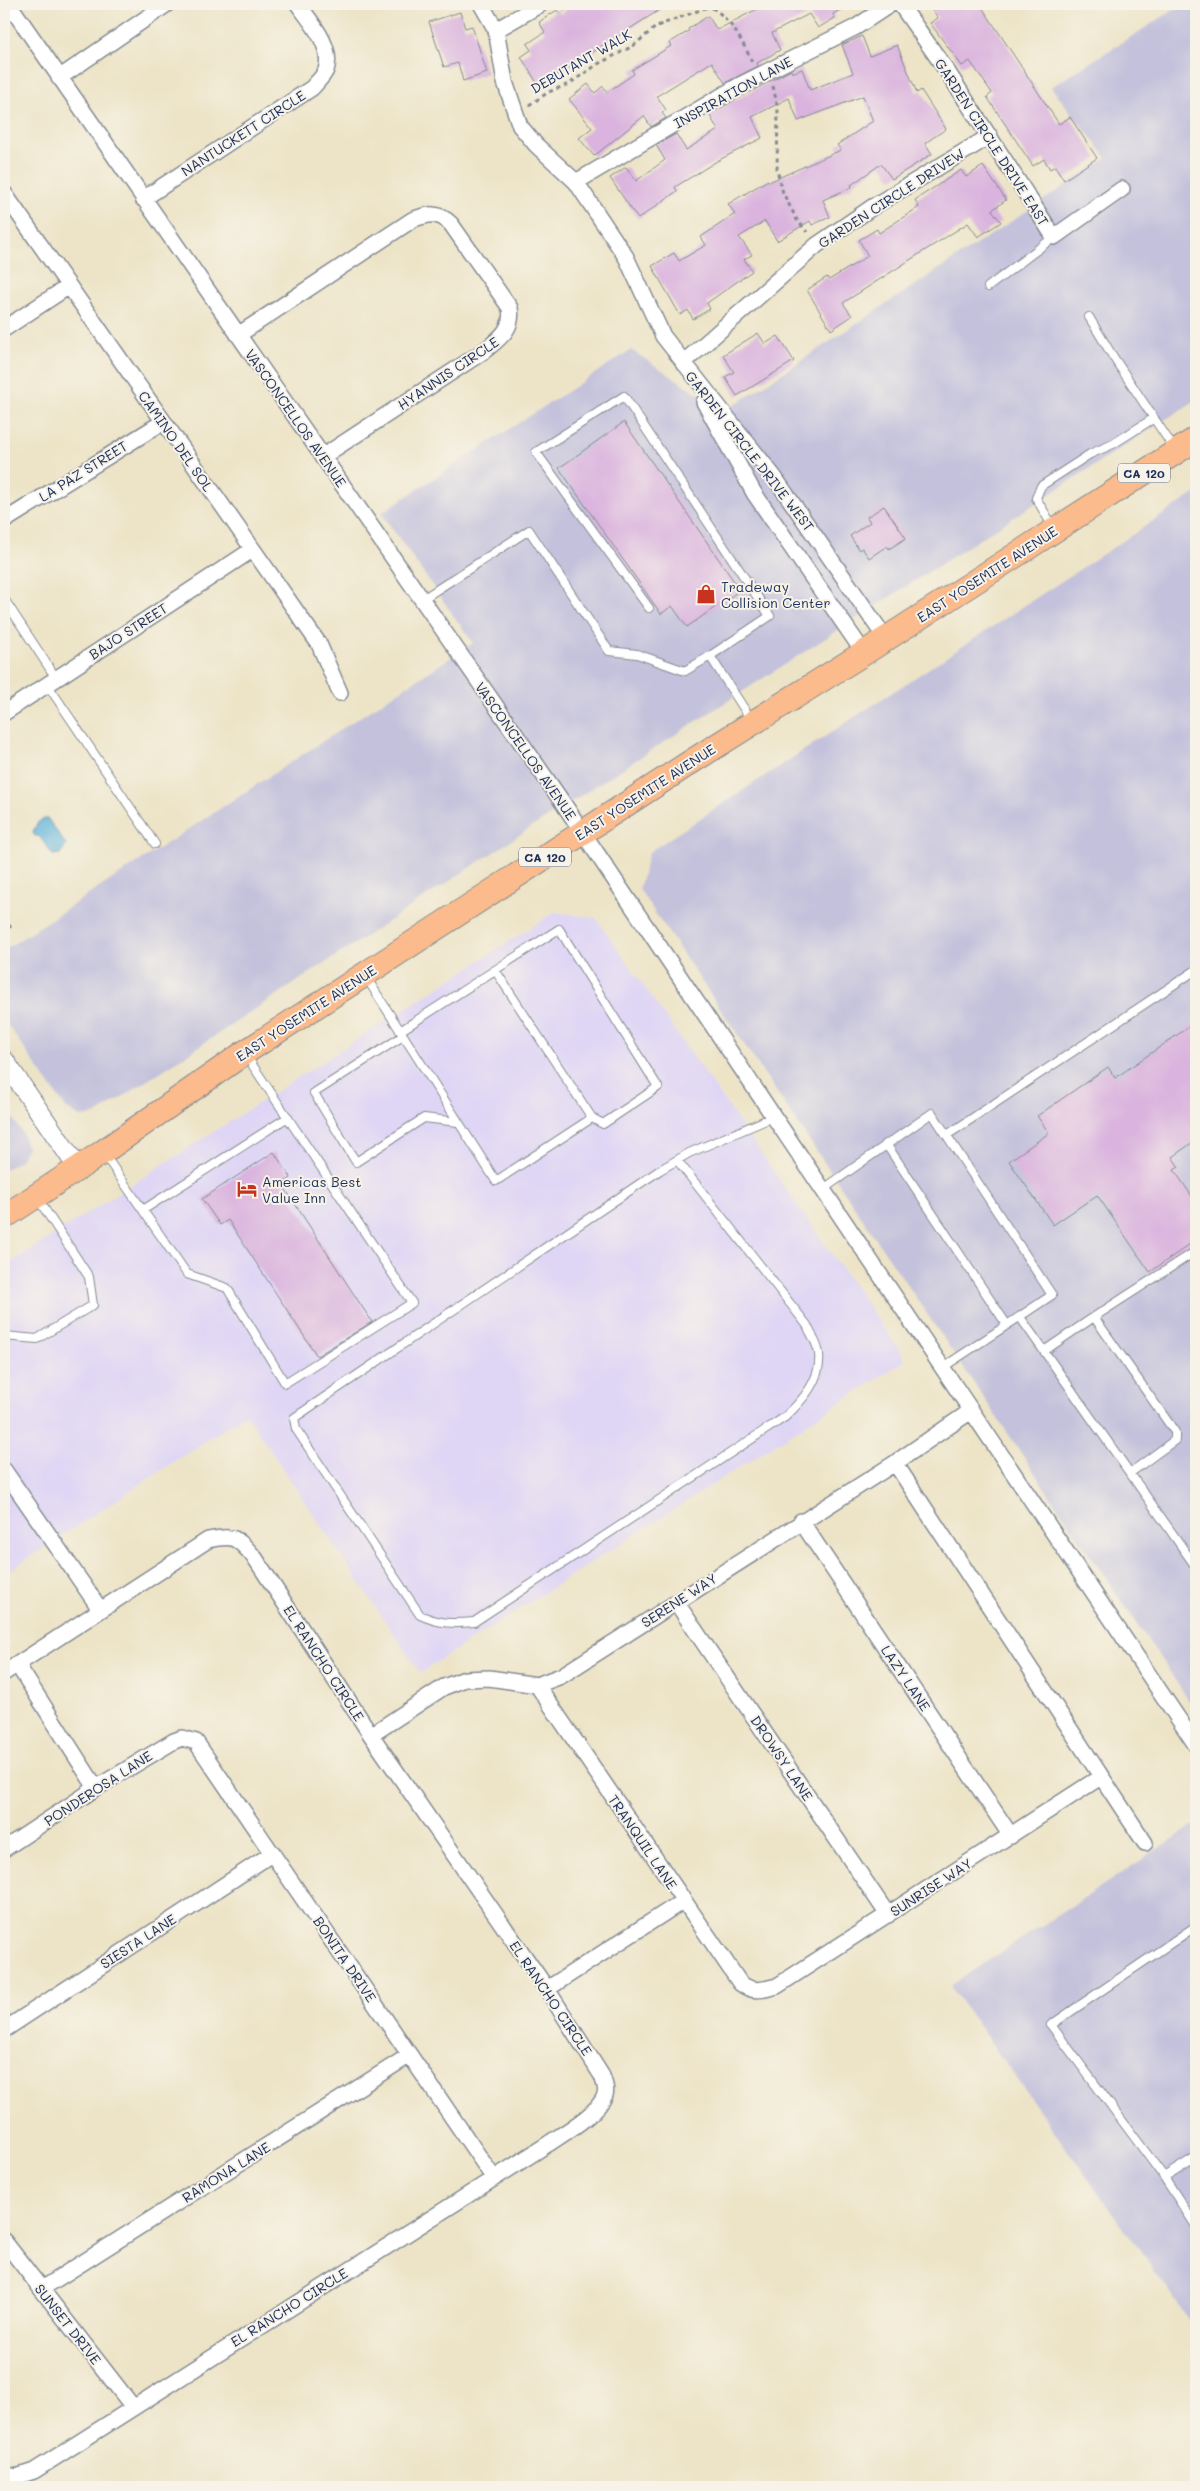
<svg xmlns="http://www.w3.org/2000/svg" width="1200" height="2491" viewBox="0 0 1200 2491" font-family="Mali,sans-serif">
	<style>
		.built { fill: #dfd5f5 }
		.industrial { fill: #c3c1db }
		.water { fill: #5eb3da; stroke: #3c719c }
		.building { fill: #dab4de }
		.lines { fill: none; stroke-linecap: round; stroke-linejoin: round }
		.service-casing { stroke: #848a92; stroke-width: 10 }
		.minor-casing { stroke: #848a92; stroke-width: 18 }
		.tertiary-casing { stroke: #848a92; stroke-width: 21 }
		.primary-casing { stroke: #848a92; stroke-width: 26 }
		.path { stroke: #848a92; stroke-width: 3; stroke-dasharray: 4 4; stroke-linecap: butt }
		.service { stroke: #fff; stroke-width: 8 }
		.minor { stroke: #fff; stroke-width: 15 }
		.tertiary { stroke: #fff; stroke-width: 19 }
		.primary { stroke: #fbbb8c; stroke-width: 24 }
		.labels { text-anchor: middle; dominant-baseline: central; stroke-width: 4; stroke-linejoin: round; paint-order: stroke }
		.shield { fill: #f7f3e8; stroke: #5d6a87; stroke-width: 1 }
		.shield-label { font-size: 12px; font-weight: bold; fill: #1b2f5e }
		.street-label { font-size: 14px; fill: #1b2f5e; stroke: #f7f3e8 }
		.poi-label { font-size: 14px; fill: #1b2f5e; stroke: #f7f3e8; text-anchor: start }
	</style>
	<rect width="100%" height="100%" fill="#f7f3e8"/>
	<filter id="ink" filterUnits="userSpaceOnUse"><feTurbulence type="fractalNoise" baseFrequency=".02" numOctaves="2"/><feDisplacementMap in="SourceGraphic" scale="10" xChannelSelector="R" yChannelSelector="G"/><feConvolveMatrix kernelMatrix="1 2 1 2 8 2 1 2 1" color-interpolation-filters="sRGB"/></filter>
	<filter id="wash" filterUnits="userSpaceOnUse"><feTurbulence type="fractalNoise" baseFrequency=".0096" numOctaves="4" result="noise"/><feDisplacementMap in="SourceGraphic" scale="20" xChannelSelector="R" yChannelSelector="G"/><feGaussianBlur stdDeviation="1.12" result="paint"/><feColorMatrix in="noise" values="0 0 0 0 0 0 0 0 0 0 0 0 0 0 0 0 0 1.4 0 .05"/><feComposite in="paint" operator="in"/></filter>
	<g filter="url(#wash)">
		<rect width="100%" height="100%" fill="#ede4c7"/>
		<path class="built" d="M555,912L596,918L906,1360L420,1673L246,1414L4,1574V1267Z"/>
		<path class="industrial" d="M1183,4H1196V400L524,832L95,1115L80,1117L66,1108L4,1020V950L473,643L381,513L631,350L725,411L1107,158L1051,87Z
			M1196,493V1711L639,889L649,852Z
			M4,1105L23,1134L27,1148L20,1160L4,1170Z
			M1196,1824V2329L950,1986Z"/>
		<path class="water" d="M44,819H48L66,845L60,854L53,855L39,836H35L33,833L37,823Z"/>
		<g id="blocks">
			<path class="building" d="M575,4H669L539,86L521,57L531,50L527,44L545,32L539,22L557,10L560,14Z
				M757,4H851L833,14L835,18L818,28L809,14L772,33L780,50L757,63L758,66L725,83L712,62L689,76L657,96L666,110L662,113L666,118L651,127L644,116L594,156L579,138L592,128L569,99L588,84L595,93L603,86L607,92L634,74L632,70L671,46L669,43L689,31L688,29L708,16L717,30L759,8Z
				M929,4H980L1059,124L1070,117L1097,158L1064,180L1055,166L1050,169L1044,159L1033,166L987,97L992,93L970,61L962,66L930,23L938,18Z
				M460,12L465,28L472,26L487,73L463,81L458,63L444,67L429,22Z
				M862,36L870,56L897,45L917,93L921,90L946,129L925,143L932,154L892,179L881,164L851,185L852,187L823,200L830,217L812,225L810,221L777,241L765,221L739,237L752,255L744,259L752,271L707,303L710,309L693,319L688,310L680,315L652,266L674,253L679,261L706,245L701,237L735,214L728,204L768,180L769,182L841,150L837,145L873,121L863,96L798,121L789,98L752,117L762,138L717,161L675,187L677,191L638,219L610,178L626,167L636,181L665,160L656,145L676,134L686,150L718,130L709,114L791,70L792,73L802,69L810,90L853,73L842,45Z
				M983,166L1006,200L992,210L1001,222L978,237L968,223L913,258L843,303L852,316L831,330L807,290L827,277L829,280L868,256L859,240L877,229L879,233L919,207L915,200L961,170L966,177Z
				M758,333L765,344L778,336L794,361L737,396L725,377L734,372L723,355Z
				M624,422L740,590L687,627L672,606L661,614L559,468Z
				M884,506L906,538L889,549L887,546L869,558L862,548L859,550L850,536L870,522L867,517Z
				M1196,1022V1140L1172,1157L1179,1167L1174,1170L1196,1202V1240L1150,1272L1097,1195L1053,1225L1009,1161L1049,1133L1037,1116L1108,1067L1115,1078Z
				M274,1152L291,1178L282,1184L372,1322L317,1356L228,1220L220,1225L202,1199Z"/>
		</g>
	</g>
	<g filter="url(#ink)">
		<use href="#blocks" fill-opacity="0" stroke="#848a92" stroke-width="1"/>
		<g class="lines">
			<defs>
				<path id="service" d="M988,287L1054,237
					M1089,317L1112,355L1175,450
					M1053,527L1036,498L1041,486L1090,454L1113,444L1154,418
					M4,599L56,678
					M421,600L529,530L609,651L637,654L685,671L710,656L752,721
					M649,608L536,452L624,396L770,616L710,656
					M47,684L155,844
					M366,977L496,1181L592,1118L495,970
					M400,1031L559,929L658,1087L603,1124L592,1118
					M403,1036L314,1093L356,1162L424,1118L458,1122
					M947,1135L1196,970
					M104,1154L187,1274L227,1288L285,1383L412,1303L245,1054
					M677,1160L807,1325C810,1333 818,1344 819,1354C822,1379 802,1401 785,1417L474,1622C454,1624 439,1624 420,1615L296,1429L294,1418L660,1170L689,1153L773,1117
					M822,1190L932,1113L1052,1295L1007,1325L886,1144
					M143,1210L288,1117
					M1020,1317L1196,1567
					M4,1336L37,1339L93,1305L89,1277L38,1199
					M1044,1351L1094,1317
					M942,1368L1007,1325
					M1130,1473L1175,1440V1432L1094,1317L1196,1251
					M1196,2157L1164,2177L1196,2226
					M1164,2177L1051,2025L1196,1926"/>
				<path id="minor" d="M9,4L563,803L1196,1745
					M481,4L496,30L505,82L520,126L536,145L576,182L626,257L663,336L775,478L886,639
					M900,4L947,71L1054,237L1122,189
					M496,30L541,4
					M59,78L167,4
					M576,182L740,85L856,27L891,4
					M4,193L319,644L340,693
					M143,199L312,88C316,83 324,76 326,70C334,47 310,21 298,4
					M4,329L69,286
					M238,335L412,220C428,214 438,211 451,224L510,308C514,329 499,339 484,351L322,457
					M683,363L817,245L874,206L990,136
					M704,402L754,493L864,653
					M4,521L163,422
					M4,713L252,550
					M895,1463L1145,1843
					M4,1470L100,1609
					M801,1521L1011,1836
					M676,1602L888,1915
					M17,1664L96,1788
					M4,1673L208,1540C236,1534 237,1538 255,1558L371,1735L547,1989L602,2076C604,2082 607,2089 605,2095C598,2114 564,2133 548,2144L34,2471L16,2477L4,2474
					M537,1685L740,1983C753,1993 762,1990 777,1986L1102,1776
					M371,1735L444,1687L465,1679L489,1678L537,1685L561,1676L895,1463L971,1411
					M4,1849L96,1788L174,1741L182,1738L196,1742L493,2177
					M547,1989L683,1901
					M4,2030L273,1853
					M4,2241L133,2407
					M41,2289L410,2055"/>
				<path id="tertiary" d="M4,1060L78,1168"/>
				<path id="primary" d="M4,1217L103,1152L244,1053L694,760L864,653L1196,439"/>
			</defs>
			<use href="#service" class="service-casing"/>
			<use href="#minor" class="minor-casing"/>
			<use href="#tertiary" class="tertiary-casing"/>
			<use href="#primary" class="primary-casing"/>
			<path class="path" d="M705,4C728,14 742,40 752,62
				M773,86L778,109L777,170L783,193L797,220L807,232
				M529,105L549,92L569,84L598,64L633,46L657,26L716,4
				M4,918L13,931"/>
			<use href="#service" class="service"/>
			<use href="#minor" class="minor"/>
			<use href="#tertiary" class="tertiary"/>
			<use href="#primary" class="primary"/>
		</g>
	</g>
	<defs>
		<symbol id="shop-bare" viewBox="-9 -9 18 18"><path d="M-5-2.5h2.3a2.7 3.5 0 0 1 5.4 0H5L5.5 6h-11ZM-1.5-2.5h3a1.5 2.3 0 0 0-3 0Z" fill="#c8321e" stroke="#f7f3e8" stroke-width="2.5" paint-order="stroke"/></symbol>
		<symbol id="hotel-bare" viewBox="-9 -9 18 18"><path d="M-6-4.5h1.5V1H6V5H4.5V3h-9V5H-6ZM-4 0a1.8 1.8 0 1 1 3.6 0ZM.5 0V-2.5h3Q6-2.5 6 0Z" fill="#c8321e" stroke="#f7f3e8" stroke-width="2.5" paint-order="stroke"/></symbol>
	</defs>
	<g fill-rule="evenodd">
		<use href="#shop-bare" x="692" y="580" width="28" height="28"/>
		<use href="#hotel-bare" x="233" y="1175" width="28" height="28"/>
	</g>
	<g class="labels">
		<g class="shield">
			<rect x="1118" y="463.5" width="52" height="19" rx="4"/>
			<rect x="519" y="847.5" width="52" height="19" rx="4"/>
		</g>
		<g class="shield-label">
			<text x="1144" y="473">CA 120</text>
			<text x="545" y="857">CA 120</text>
		</g>
		<g class="street-label">
			<text transform="translate(581 61) rotate(-30)">DEBUTANT WALK</text>
			<text transform="translate(733 92) rotate(-29)">INSPIRATION LANE</text>
			<text transform="translate(243 133) rotate(-33)">NANTUCKETT CIRCLE</text>
			<text transform="translate(992 142) rotate(57)">GARDEN CIRCLE DRIVE EAST</text>
			<text transform="translate(891 198) rotate(-33)">GARDEN CIRCLE DRIVEW</text>
			<text transform="translate(448 373) rotate(-34)">HYANNIS CIRCLE</text>
			<text transform="translate(296 418) rotate(55)">VASCONCELLOS AVENUE</text>
			<text transform="translate(176 441) rotate(55)">CAMINO DEL SOL</text>
			<text transform="translate(750 451) rotate(52)">GARDEN CIRCLE DRIVE WEST</text>
			<text transform="translate(83 471) rotate(-32)">LA PAZ STREET</text>
			<text transform="translate(987 574) rotate(-33)">EAST YOSEMITE AVENUE</text>
			<text transform="translate(128 631) rotate(-33)">BAJO STREET</text>
			<text transform="translate(526 751) rotate(55)">VASCONCELLOS AVENUE</text>
			<text transform="translate(645 792) rotate(-33)">EAST YOSEMITE AVENUE</text>
			<text transform="translate(306 1013) rotate(-33)">EAST YOSEMITE AVENUE</text>
			<text transform="translate(679 1600) rotate(-33)">SERENE WAY</text>
			<text transform="translate(324 1663) rotate(57)">EL RANCHO CIRCLE</text>
			<text transform="translate(906 1678) rotate(56)">LAZY LANE</text>
			<text transform="translate(782 1758) rotate(56)">DROWSY LANE</text>
			<text transform="translate(98 1788) rotate(-33)">PONDEROSA LANE</text>
			<text transform="translate(643 1842) rotate(56)">TRANQUIL LANE</text>
			<text transform="translate(931 1887) rotate(-33)">SUNRISE WAY</text>
			<text transform="translate(138 1941) rotate(-33)">SIESTA LANE</text>
			<text transform="translate(345 1959) rotate(56)">BONITA DRIVE</text>
			<text transform="translate(551 1998) rotate(56)">EL RANCHO CIRCLE</text>
			<text transform="translate(226 2172) rotate(-32)">RAMONA LANE</text>
			<text transform="translate(289 2307) rotate(-32)">EL RANCHO CIRCLE</text>
			<text transform="translate(68 2324) rotate(52)">SUNSET DRIVE</text>
		</g>
		<g class="poi-label">
			<text x="721" y="586">Tradeway<tspan x="721" dy="16">Collision Center</tspan></text>
			<text x="262" y="1181">Americas Best<tspan x="262" dy="16">Value Inn</tspan></text>
		</g>
	</g>
	<rect width="1200" height="2491" fill="none" stroke="#f7f3e8" stroke-width="20"/>
</svg>
